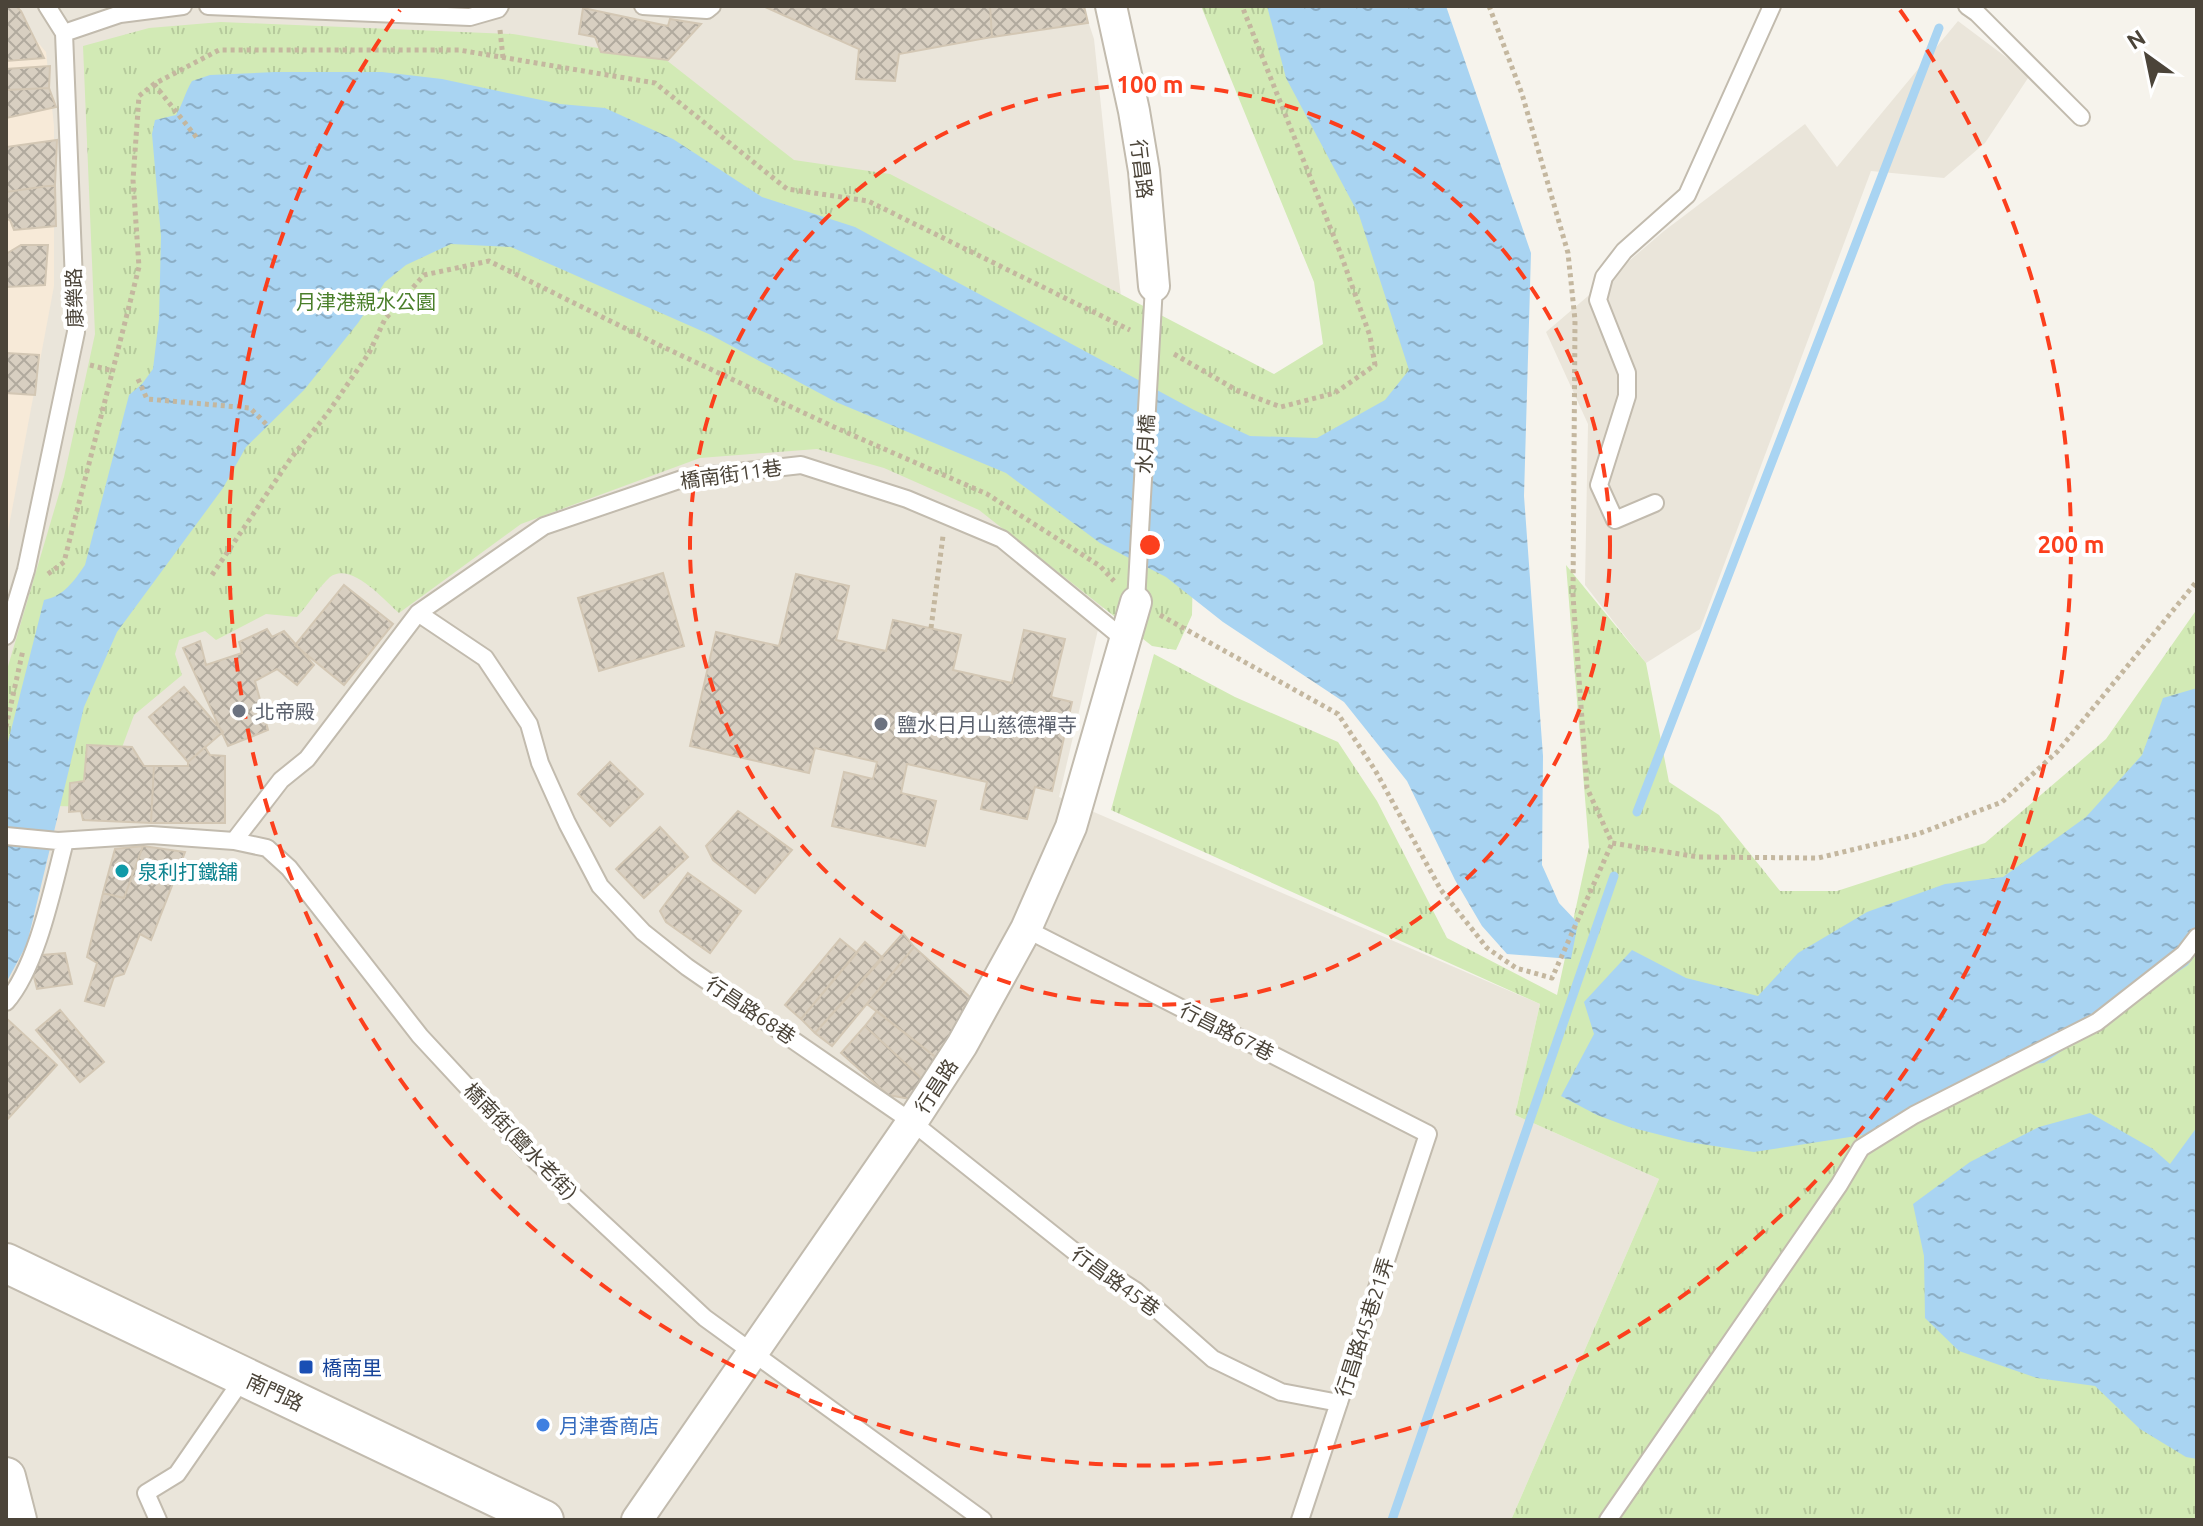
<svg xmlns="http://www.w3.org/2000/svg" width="2203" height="1526" viewBox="0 0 2203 1526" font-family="Ubuntu,'Noto Sans TC',sans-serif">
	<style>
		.residential { fill: #eae5da }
		.commercial { fill: #f7ead8 }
		.grass { fill: url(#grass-tufts) }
		.water { fill: url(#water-ripples) }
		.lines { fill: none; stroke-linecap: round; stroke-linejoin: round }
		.stream { stroke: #a9d4f2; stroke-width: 9 }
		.building { fill: url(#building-cross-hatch); stroke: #d3c7b4; stroke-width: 2 }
		.service-casing { stroke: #c2bbae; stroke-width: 20 }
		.minor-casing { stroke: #c2bbae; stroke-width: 34 }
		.tertiary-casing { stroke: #c2bbae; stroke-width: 42 }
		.path { stroke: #c4b79f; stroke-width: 5; stroke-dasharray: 4 4; stroke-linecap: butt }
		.service { stroke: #fff; stroke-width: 16 }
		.minor { stroke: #fff; stroke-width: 30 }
		.tertiary { stroke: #fff; stroke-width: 38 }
		.ring { fill: none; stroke: #fc3f1d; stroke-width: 4; stroke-dasharray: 14 10 }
		.worship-dot { fill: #6b7280; stroke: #fff; stroke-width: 3 }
		.culture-dot { fill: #0f9aa8; stroke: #fff; stroke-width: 3 }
		.transit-dot { fill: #1a4fb4; stroke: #fff; stroke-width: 3 }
		.shop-dot { fill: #3f7fe0; stroke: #fff; stroke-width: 3 }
		.labels { text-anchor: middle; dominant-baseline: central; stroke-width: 8; stroke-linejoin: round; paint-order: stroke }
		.street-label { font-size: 20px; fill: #4b4439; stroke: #fff }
		.park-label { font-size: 20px; fill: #4a7f2a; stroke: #fff }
		.worship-label { font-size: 20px; fill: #5b616d; stroke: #fff; text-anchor: start }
		.culture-label { font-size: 20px; fill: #0d838f; stroke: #fff; text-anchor: start }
		.transit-label { font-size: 20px; fill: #164399; stroke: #fff; text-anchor: start }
		.shop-label { font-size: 20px; fill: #366cbe; stroke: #fff; text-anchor: start }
		.centre { fill: #fc3f1d; stroke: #fff; stroke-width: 4 }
		.ring-label { font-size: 24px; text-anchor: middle; font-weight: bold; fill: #fc3f1d; stroke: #fff; stroke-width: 8; stroke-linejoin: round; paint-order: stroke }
	</style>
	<defs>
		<pattern id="grass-tufts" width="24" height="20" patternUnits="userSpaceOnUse" patternTransform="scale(2)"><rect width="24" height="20" fill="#d2eab5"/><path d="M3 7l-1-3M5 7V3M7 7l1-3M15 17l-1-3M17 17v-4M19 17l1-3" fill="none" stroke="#b6ca9c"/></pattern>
		<pattern id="water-ripples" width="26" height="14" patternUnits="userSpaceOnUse" patternTransform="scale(2)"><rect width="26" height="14" fill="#a9d4f2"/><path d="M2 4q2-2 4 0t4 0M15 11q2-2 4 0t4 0" fill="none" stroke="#8caec5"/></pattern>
		<pattern id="building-cross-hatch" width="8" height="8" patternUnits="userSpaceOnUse" patternTransform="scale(2)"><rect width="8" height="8" fill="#d8cfc1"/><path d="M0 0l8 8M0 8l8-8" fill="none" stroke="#b1aa9e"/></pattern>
	</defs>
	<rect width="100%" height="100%" fill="#f6f3ec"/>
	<path class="residential" d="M6,6H1083L1094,39L1125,335L1111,574L1059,797L1540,1004L1515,1115L1659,1179L1511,1520H6Z
		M1958,21L2030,75L1985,143L1944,178L1871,171L1700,629L1646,663L1585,585L1588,424L1546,332L1664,231L1805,124L1837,167Z"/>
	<path class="commercial" d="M7,6L46,52L54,126V286L6,542Z"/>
	<path class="grass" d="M1201,6H1329L1441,354L1334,449L1196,428L1192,615L1176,650L1152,646L979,510L884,468L817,449L700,458L521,524L399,613C384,600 351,561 330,577C318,588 308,605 297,617L266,614L216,640L205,631L179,640L175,654L182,675L134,715L100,807L6,805V673L64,477L95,334L83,46L149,28L221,22L513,34L665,59L794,160L890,174L1274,374L1323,344L1314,282Z
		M1566,565L1646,663L1669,782L1719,815L1780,891H1837L1985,843L2106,739L2197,609V1520H1511L1659,1179L1515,1115L1540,1004L1111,810L1154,654L1235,697L1338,742L1377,801L1447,938L1557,995L1589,847Z"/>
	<path class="water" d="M1267,6H1446L1531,253L1524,496L1543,756L1542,865L1559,903L1578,923L1571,959L1507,954L1482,926L1455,880L1407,781L1344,702L1223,622L1166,577L1100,543L1006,473L836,402L711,335L511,247L451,244L406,265L385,282L358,323L304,390L246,447L223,488L117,632L84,707L27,944L6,983V750L44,600C64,596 74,581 85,565L129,395L142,384L153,369L159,319L161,236L152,134L155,120L176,115C183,104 185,92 192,81L210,75L275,72H382L442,79L560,104L605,108L673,139L762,197L855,227L1194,410L1250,436L1317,438L1385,400L1409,370L1359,215L1286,78Z
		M2197,688V953L2188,965L2044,1063L1988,1067L1953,1091L1863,1135L1754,1152L1688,1142L1629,1127L1597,1115L1561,1096L1594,1034L1584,1002L1632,950L1686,978L1758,996L1798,953L1867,912L1945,884L2003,877L2086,817L2142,755L2163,698Z
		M2090,1113L2153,1149L2170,1164L2197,1127V1459L2186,1457L2140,1429L2095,1386L2037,1378L1959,1351L1925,1318L1924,1256L1913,1204L1970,1162L2039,1127Z"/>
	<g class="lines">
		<path class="stream" d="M1637,812L1939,28
			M1392,1520L1614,876"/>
	</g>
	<path class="building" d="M6,6H16L21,11L44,58L6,61Z
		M763,6H990L992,37L899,54L895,81L856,79L859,49Z
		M990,6H1084L1088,23L992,37Z
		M583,8L668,26L670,19L701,24L668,60L601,52L595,37L579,34Z
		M50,66L49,88L6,90V69Z
		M49,88L56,107L6,118V90Z
		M57,140L55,185L6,192V147Z
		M55,185L56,226L14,230L10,220L6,219V192Z
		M21,245H48L45,285L6,287V254Z
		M6,353L39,355L35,395L6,393Z
		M663,573L684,646L599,671L578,598Z
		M796,574L849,586L836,640L886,651L893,620L961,635L953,670L1012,683L1024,630L1065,639L1051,697L1072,702L1052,791L1035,787L1027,819L981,809L987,782L907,764L901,793L936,801L925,846L832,826L844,772L873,779L877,762L815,748L809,773L690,746L716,632L779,646Z
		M344,585L393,624L344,685L295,645Z
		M267,629L272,637L284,631L314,665L297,685L277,669L255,681L268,730L228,746L183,648L200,641L206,665L242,653L239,642Z
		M184,687L223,732L188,762L149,717Z
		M87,745L132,747L144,766H154L151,823L83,820L81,811L69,812L70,783L84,781Z
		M205,747L210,755L225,756V823H151L154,766H188V762Z
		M610,762L643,794L610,826L578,794Z
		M738,811L792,850L755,893L713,860L706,846Z
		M660,827L688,857L644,898L616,869Z
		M143,846L185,852L151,940L140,934L124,974L114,977L104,1006L85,1001L97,963L87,957L103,893L124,898Z
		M143,846L124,898L103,893L115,849Z
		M688,873L741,911L710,953L666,922L660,911Z
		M903,933L914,947L832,1046L815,1033Z
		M840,939L857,953L801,1019L785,1005Z
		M865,942L883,958L815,1033L801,1019Z
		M914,947L970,997L938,1059L867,1004Z
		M65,953L72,984L37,989L32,969L42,955Z
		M60,1010L104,1062L80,1082L36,1030Z
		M877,1011L938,1059L922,1079L865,1026Z
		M6,1018L57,1065L6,1121Z
		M865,1026L922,1079L910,1099L888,1095L841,1053Z"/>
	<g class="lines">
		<defs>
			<path id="service" d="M208,6L470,17L498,9L500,6
				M643,6L707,10L712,6
				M1967,6L1977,13L2081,117
				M64,33L120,14L183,6
				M1655,503L1615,520L1599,485L1627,396V373L1598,300L1604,277L1624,251L1687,195L1772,6
				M1136,602L1154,286
				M418,613L485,658L529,724L540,763L567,823L600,886L643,932L687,967L912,1122L1075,1252L1136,1291L1213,1359L1281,1392L1339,1403
				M6,636L26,570L76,332L64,33L47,6
				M6,836L58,841L151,835L234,841L267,848L289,868L420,1036L536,1161L705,1318L983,1520
				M234,841L281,780L307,759L418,613L544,526L685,478L801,465L907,499L1002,539L1125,640
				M1026,929L1428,1134L1300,1520
				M6,1002C37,967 53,887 65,841
				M158,1520L146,1493L177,1474L244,1377
				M1608,1520L1839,1185L1861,1148L1914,1115L2097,1022L2184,954L2197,937"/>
			<path id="minor" d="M1111,6L1134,111L1144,171L1154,286
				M637,1520L912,1122L962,1045L1026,929L1071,827L1136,602"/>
			<path id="tertiary" d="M6,1263L544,1520
				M6,1477L17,1520"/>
		</defs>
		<use href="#service" class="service-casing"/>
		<use href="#minor" class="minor-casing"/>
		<use href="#tertiary" class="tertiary-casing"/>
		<path class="path" d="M1489,6L1522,94L1568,253L1575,320L1573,596L1587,788L1612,843L1698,857L1818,858L1918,834L2002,802L2058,751L2197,581
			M500,30L503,58
			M154,84L197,138
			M1174,354L1238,391L1281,407L1335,393L1375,365L1370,336L1340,252L1242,6
			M90,365L113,371
			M138,379L147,399L250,408L267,425
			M48,574L64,562L139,267L133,180L139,96L154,84L219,50H459L655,83L787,189L868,201L1130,330
			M212,575L291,458L327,414L369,353L385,319L424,275L489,261L659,345L834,427L987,494L1100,566L1114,581
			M1160,615L1338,714L1375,770L1441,890L1487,948L1516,968L1552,978L1612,843
			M931,628L943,536
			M6,727L23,650"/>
		<use href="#service" class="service"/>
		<use href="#minor" class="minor"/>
		<use href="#tertiary" class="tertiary"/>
	</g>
	<g class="ring">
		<circle cx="1150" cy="545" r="460"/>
		<path d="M1900 10A921 921 0 1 1 400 10"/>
	</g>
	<g class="worship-dot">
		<circle cx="239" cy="711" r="8"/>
		<circle cx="881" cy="724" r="8"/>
	</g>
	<circle class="culture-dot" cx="122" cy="871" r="8"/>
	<rect class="transit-dot" x="298" y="1359" width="16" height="16" rx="4"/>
	<circle class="shop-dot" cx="543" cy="1425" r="8"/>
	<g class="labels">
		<g class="street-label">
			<text transform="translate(1142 169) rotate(83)">行昌路</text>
			<text transform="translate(74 298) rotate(-92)">康樂路</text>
			<text transform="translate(1145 444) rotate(-87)">水月橋</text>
			<text transform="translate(731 474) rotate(-8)">橋南街11巷</text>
			<text transform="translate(751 1010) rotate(34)">行昌路68巷</text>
			<text transform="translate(1227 1031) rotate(27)">行昌路67巷</text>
			<text transform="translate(936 1086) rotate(-57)">行昌路</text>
			<text transform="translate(521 1141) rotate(46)">橋南街(鹽水老街)</text>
			<text transform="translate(1116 1281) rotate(36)">行昌路45巷</text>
			<text transform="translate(1364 1327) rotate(-72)">行昌路45巷21弄</text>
			<text transform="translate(275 1392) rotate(25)">南門路</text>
		</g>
		<g class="park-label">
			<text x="366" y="301">月津港親水公園</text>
		</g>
		<g class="worship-label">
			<text x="255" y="711">北帝殿</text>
			<text x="897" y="724">鹽水日月山慈德禪寺</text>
		</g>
		<g class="culture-label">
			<text x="138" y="871">泉利打鐵舖</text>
		</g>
		<g class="transit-label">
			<text x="322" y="1367">橋南里</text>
		</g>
		<g class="shop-label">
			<text x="559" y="1425">月津香商店</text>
		</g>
	</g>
	<circle cx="1150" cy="545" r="12" class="centre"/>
	<g class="ring-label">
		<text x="1150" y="93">100 m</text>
		<text x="2071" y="553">200 m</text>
	</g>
	<rect width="2203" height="1526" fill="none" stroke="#4b4439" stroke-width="16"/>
	<g transform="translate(2147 56) rotate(327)" stroke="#ffffff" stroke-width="6" paint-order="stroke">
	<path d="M0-6L14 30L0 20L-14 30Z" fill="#4b4439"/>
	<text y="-12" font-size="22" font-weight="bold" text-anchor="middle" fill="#4b4439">N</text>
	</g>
</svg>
